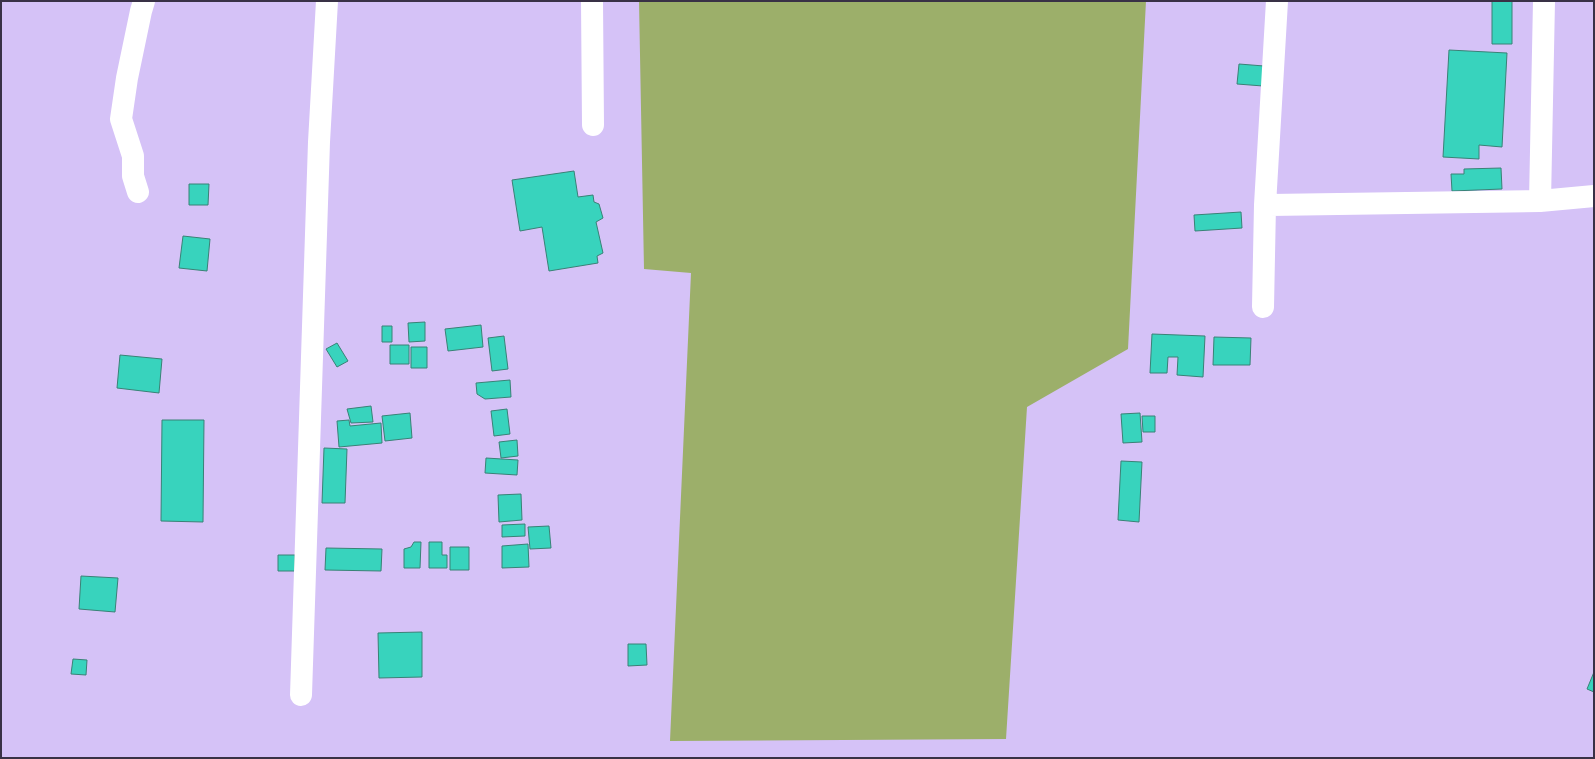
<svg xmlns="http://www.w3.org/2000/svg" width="1595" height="759" viewBox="0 0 1595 759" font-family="Karla,sans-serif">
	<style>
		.green { fill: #9caf6a }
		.building { fill: #38d3bd; stroke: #398276 }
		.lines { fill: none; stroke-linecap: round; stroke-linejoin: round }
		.minor { stroke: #fff; stroke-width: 22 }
	</style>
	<rect width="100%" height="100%" fill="#d5c2f7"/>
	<path class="green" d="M639,1H1146L1128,349L1027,407L1006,739L670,741L691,273L644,269Z"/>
	<path class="building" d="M1492,1H1512V44H1492Z
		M1449,50L1507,53L1502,147L1479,145V159L1443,157Z
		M1239,64L1264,66L1263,86L1237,84Z
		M1501,168L1502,189L1452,191L1451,174H1464V169Z
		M574,171L578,197L593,195L594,202L599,204L603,218L596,222L603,253L597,256L598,263L549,271L542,227L520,231L512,180Z
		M189,184H209L208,205H189Z
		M1241,212L1242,228L1195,231L1194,215Z
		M183,236L210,239L207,271L179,268Z
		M425,322V341L409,342L408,323Z
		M481,325L483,347L448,351L445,329Z
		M382,326H392V342H382Z
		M1152,334L1205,336L1203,377L1177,375L1178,357H1168L1167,373H1150Z
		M504,336L508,369L492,371L488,338Z
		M1214,337L1251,338L1250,365H1213Z
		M337,343L348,361L337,367L326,349Z
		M390,345H409V364H390Z
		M411,347H427V368H411Z
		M120,355L162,359L159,393L117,388Z
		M510,380L511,397L485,399L477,394L476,383Z
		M371,406L373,422L351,423L347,409Z
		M507,409L510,434L494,436L491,411Z
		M410,413L412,438L385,441L382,416Z
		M1140,413L1142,442L1123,443L1121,414Z
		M1142,416H1155V432H1143Z
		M162,420H204L203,522L161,521Z
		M349,420L350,426L381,423L382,443L339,447L337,421Z
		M517,440L518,456L501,458L499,442Z
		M324,448L347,449L345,503H322Z
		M486,458L518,460L517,475L485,473Z
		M1121,461L1142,462L1139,522L1118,520Z
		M521,494L522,520L499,522L498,495Z
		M525,524V536L502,537V525Z
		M549,526L551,548L530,549L528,527Z
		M414,542H421L420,568H404V549L411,547Z
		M429,542H442V555H447V568H429Z
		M528,544L529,567L502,568V546Z
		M450,547H469V570H450Z
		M326,548L382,549L381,571L325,570Z
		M278,555H295V571H278Z
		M81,576L118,578L115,612L79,609Z
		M422,632V677L379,678L378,633Z
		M628,644H646L647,665L628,666Z
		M73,659L87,660L86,675L71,674Z
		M1594,672V692L1587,689Z"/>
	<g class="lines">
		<path class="minor" d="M592,1L593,125
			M138,192L133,176V156L121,119L127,78L141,11L144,1
			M1540,201L1544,1
			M1265,205L1540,201L1594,196
			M1263,307L1265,205L1277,1
			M301,695L319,142L327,1"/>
	</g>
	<rect width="1595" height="759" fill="none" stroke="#393146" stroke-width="4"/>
</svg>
